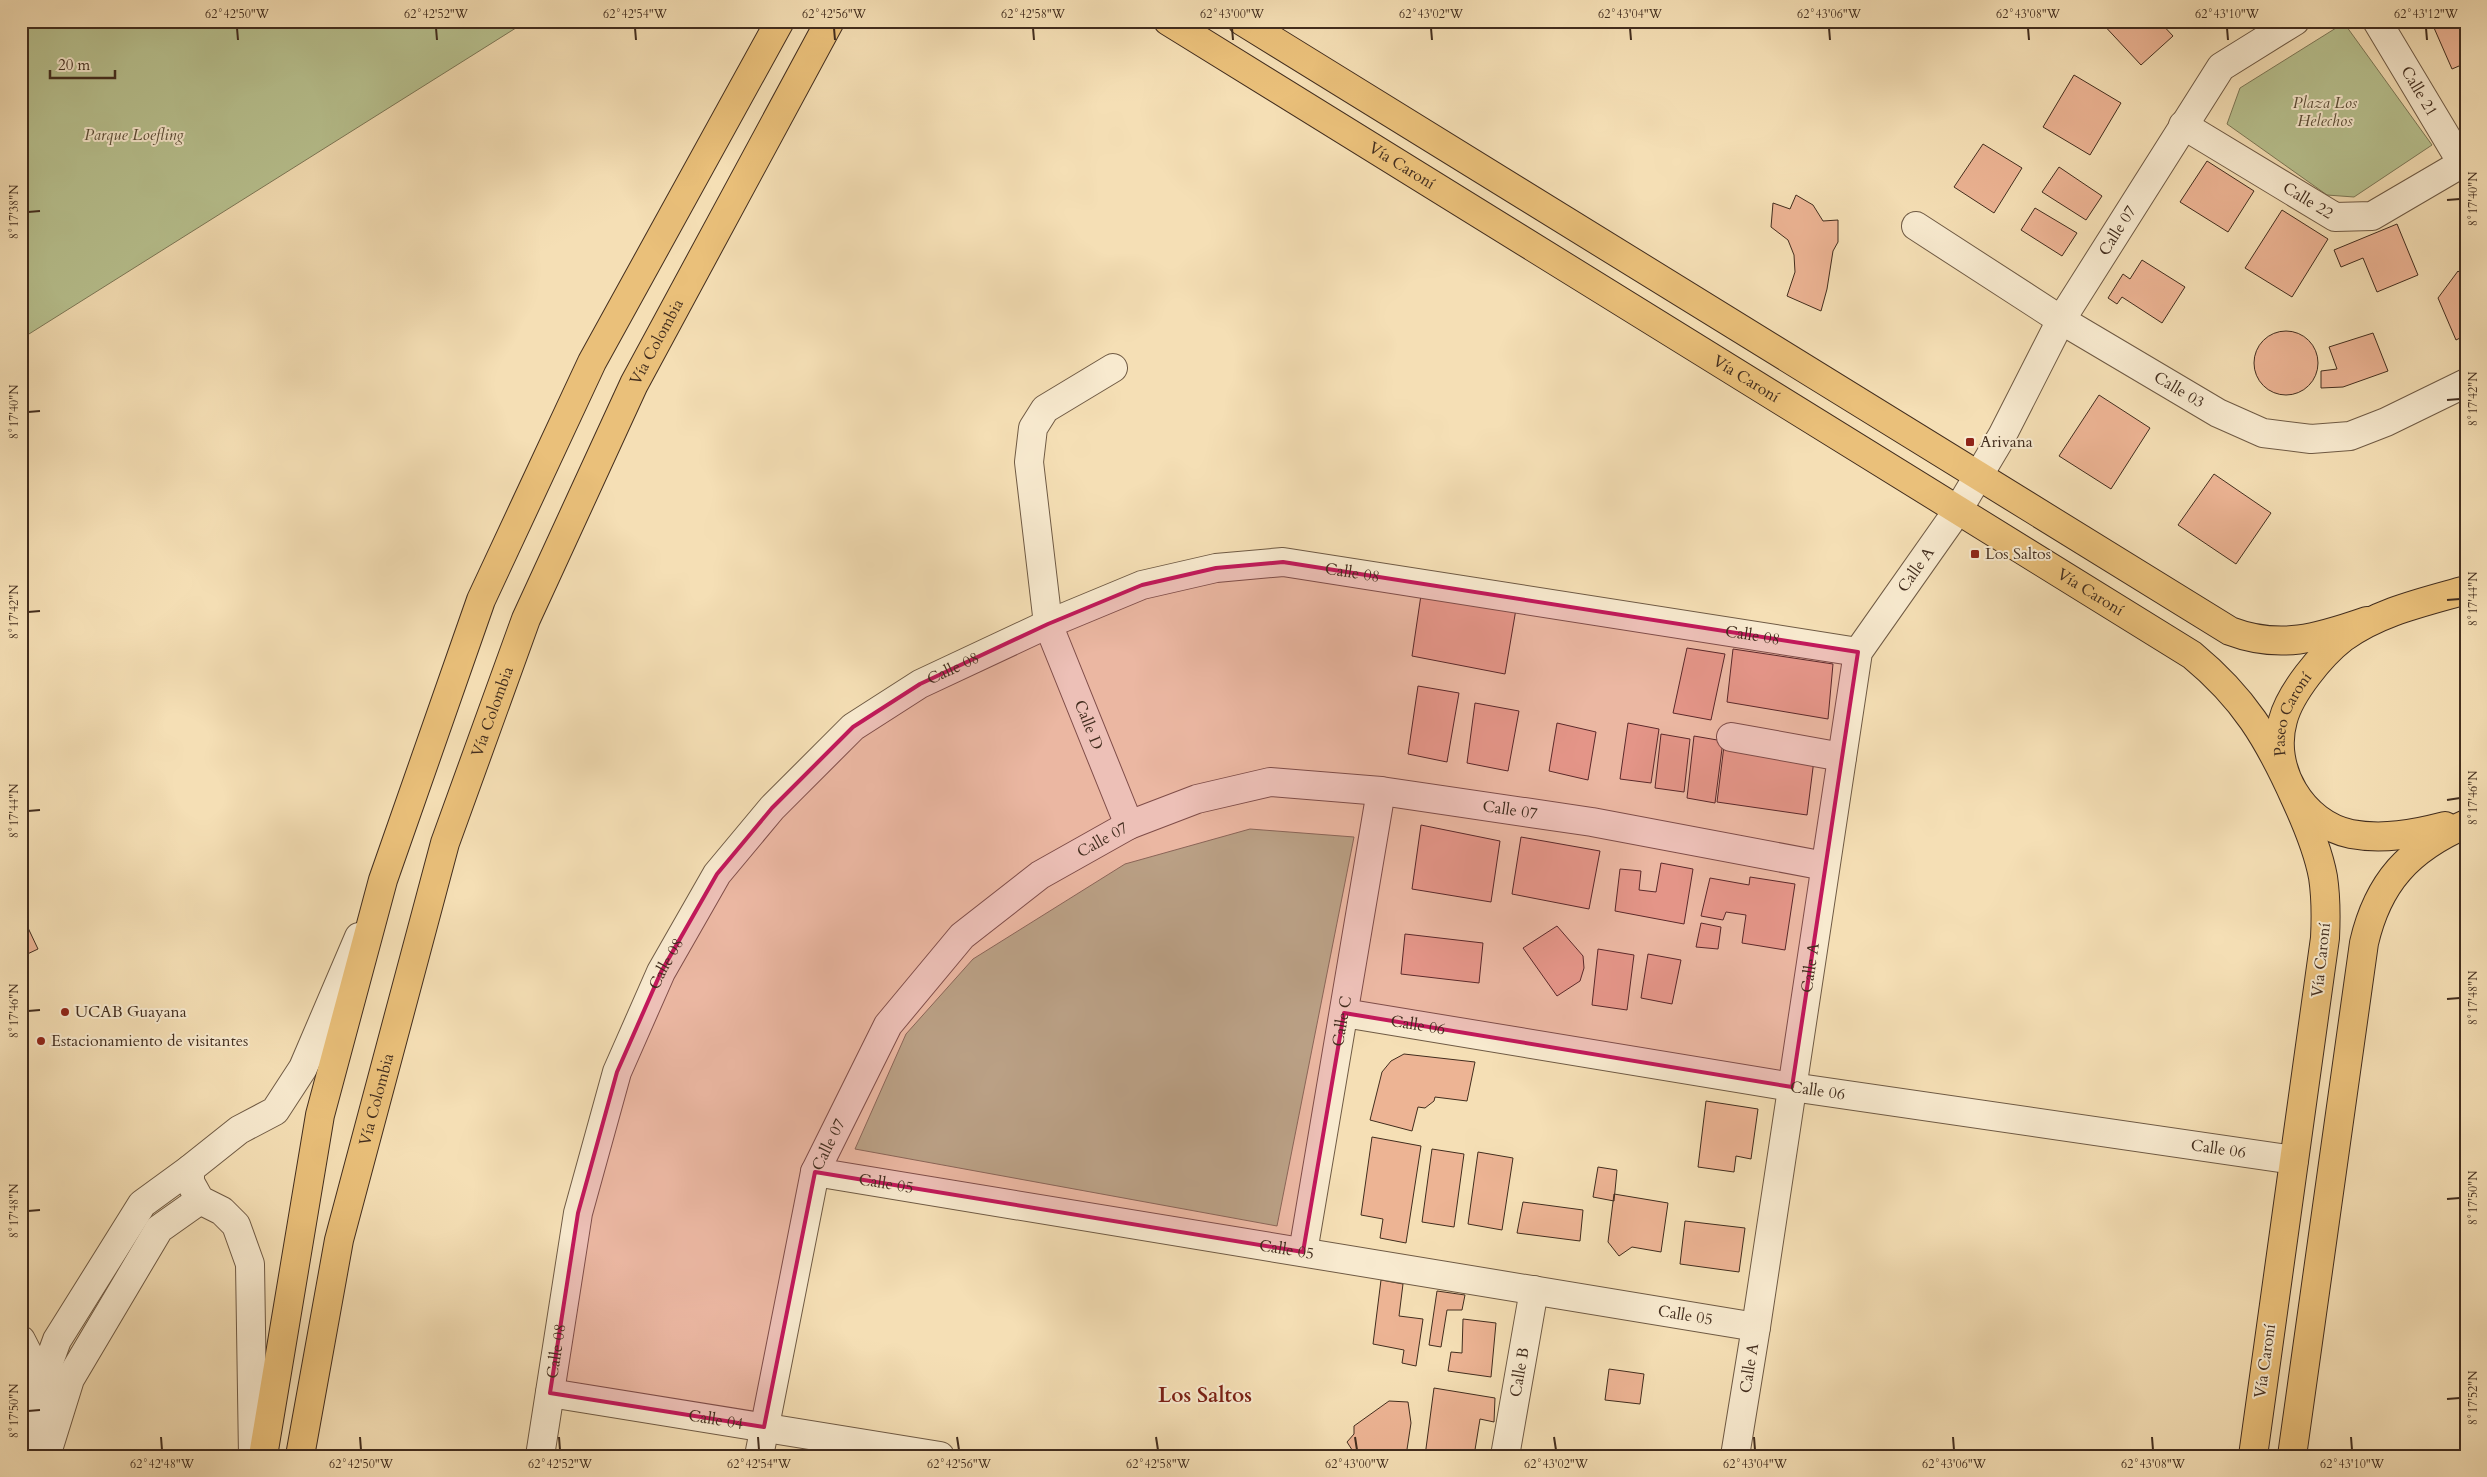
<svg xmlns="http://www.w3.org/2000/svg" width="2487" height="1477" viewBox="0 0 2487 1477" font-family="Cardo,serif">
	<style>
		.green { fill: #b8c290; stroke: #7d7857 }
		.building { fill: #edb494; stroke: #422d1e }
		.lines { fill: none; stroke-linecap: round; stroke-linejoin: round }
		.minor-casing { stroke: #6f5a44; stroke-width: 30 }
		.major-casing { stroke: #422d1e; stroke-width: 30 }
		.minor { stroke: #f8eacf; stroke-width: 28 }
		.major { stroke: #eac07a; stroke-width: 28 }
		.marked { fill: #c2185b; fill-opacity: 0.2; stroke: #c2185b; stroke-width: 4; stroke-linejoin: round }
		.ticks { fill: none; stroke: #422d1e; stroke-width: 2 }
		.poi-dot { fill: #8f2418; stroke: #f8eacf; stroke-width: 2 }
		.labels { text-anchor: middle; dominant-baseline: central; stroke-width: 4; stroke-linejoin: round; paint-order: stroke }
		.street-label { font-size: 16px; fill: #422d1e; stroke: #f8eacf }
		.park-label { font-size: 16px; font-style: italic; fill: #5a4b35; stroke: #f8eacf }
		.poi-label { font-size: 16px; fill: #422d1e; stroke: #f8eacf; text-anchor: start }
		.district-label { font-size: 21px; font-weight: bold; fill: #7a1f14; stroke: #f8eacf }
		.neatline { fill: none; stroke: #422d1e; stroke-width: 2 }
		.ticks-label { font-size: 12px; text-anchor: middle; fill: #422d1e }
	</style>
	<rect width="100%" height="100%" fill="#f5dfb5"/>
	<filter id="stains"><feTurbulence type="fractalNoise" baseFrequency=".004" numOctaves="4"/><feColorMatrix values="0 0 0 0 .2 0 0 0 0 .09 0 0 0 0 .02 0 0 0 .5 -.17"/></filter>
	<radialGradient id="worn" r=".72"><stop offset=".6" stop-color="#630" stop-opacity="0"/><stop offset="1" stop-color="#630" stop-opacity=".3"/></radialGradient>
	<path class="green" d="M21,21H527L21,339Z
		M2344,23L2432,145L2354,197L2327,195L2227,124L2240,88Z
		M1250,829L1354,837L1277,1226L855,1149L906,1034L973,959L1125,864Z"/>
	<path class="building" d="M2100,21H2159L2173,36L2141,65Z
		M2431,21H2466V63L2452,69Z
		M2074,75L2121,103L2090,155L2043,127Z
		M1983,144L2022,168L1994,213L1954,187Z
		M2207,161L2254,191L2228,232L2180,202Z
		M2059,167L2102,196L2086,220L2042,192Z
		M1796,195L1813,205L1823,221L1838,220V242L1833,251L1827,289L1821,311L1787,296L1795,272L1794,255L1788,240L1771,227L1773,203L1790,209Z
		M2035,208L2077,233L2062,256L2021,230Z
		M2282,210L2328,239L2292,297L2245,268Z
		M2397,224L2418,275L2377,292L2363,258L2341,267L2334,250Z
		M2142,260L2185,287L2162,323L2122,297L2117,304L2108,298L2123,274L2130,279Z
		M2458,271L2466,278V335L2456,340L2438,298Z
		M2254 363a32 32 0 1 1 64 0a32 32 0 1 1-64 0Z
		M2373,333L2388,371L2343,387L2321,388V371L2337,369L2329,347Z
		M2099,395L2150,428L2111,489L2059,456Z
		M2214,474L2271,513L2236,564L2178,525Z
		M1421,595L1516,609L1505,674L1412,656Z
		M1687,648L1725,654L1711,720L1673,713Z
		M1733,649L1833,664L1828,719L1727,702Z
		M1418,686L1459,693L1447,762L1408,754Z
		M1475,703L1519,711L1508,771L1467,763Z
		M1557,723L1596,732L1588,780L1549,771Z
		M1628,723L1659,729L1651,783L1620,779Z
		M1661,734L1690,739L1684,792L1655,788Z
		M1694,736L1723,741L1715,803L1687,798Z
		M1724,746L1814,760L1807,815L1717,802Z
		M1421,825L1500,841L1491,902L1412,889Z
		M1521,837L1600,851L1589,909L1512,894Z
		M1661,863L1693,869L1684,924L1615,911L1620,869L1641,871L1639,890L1656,892Z
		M1750,877L1795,884L1785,950L1742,943L1746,915L1726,912L1723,920L1701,916L1710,878L1749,885Z
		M21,913L38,949L21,957Z
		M1701,923L1721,927L1718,949L1696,947Z
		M1557,926L1583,956L1584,968L1580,981L1557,996L1523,948Z
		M1405,934L1483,943L1479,983L1401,974Z
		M1598,949L1634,955L1627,1010L1592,1005Z
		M1648,954L1681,960L1672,1004L1641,998Z
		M1404,1054L1475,1062L1467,1101L1435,1097L1434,1101L1425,1108L1418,1107L1412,1131L1370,1120L1382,1072L1391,1061Z
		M1706,1101L1758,1109L1751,1159L1736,1156L1734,1172L1698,1167Z
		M1372,1137L1421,1146L1406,1243L1380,1238L1383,1219L1361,1215Z
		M1432,1149L1464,1154L1454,1227L1422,1222Z
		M1478,1152L1513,1158L1502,1230L1468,1224Z
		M1598,1167L1617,1170L1614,1201L1593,1197Z
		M1614,1194L1668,1203L1661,1252L1632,1247L1619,1256L1608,1242Z
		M1523,1202L1583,1210L1580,1241L1517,1233Z
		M1685,1221L1745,1228L1739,1272L1680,1264Z
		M1381,1280L1403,1284L1399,1316L1423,1319L1416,1366L1402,1363L1404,1350L1373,1344Z
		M1437,1291L1465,1295L1462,1310H1447L1441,1347L1429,1345Z
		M1463,1319L1496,1323L1491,1377L1448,1371L1451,1352L1462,1353Z
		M1609,1369L1644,1374L1640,1404L1605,1400Z
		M1434,1388L1495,1398L1494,1422L1480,1419L1474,1456H1425Z
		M1389,1401L1408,1402L1411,1423L1406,1456H1356L1347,1442L1354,1434V1426Z"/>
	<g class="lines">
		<defs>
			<g id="minor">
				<path id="s1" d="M2377,21L2462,163"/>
				<path id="s2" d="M2183,125L2335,217L2372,216L2466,161"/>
				<path id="s3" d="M1916,226L2061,320L2218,413L2263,433L2311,439L2350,436L2386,422L2466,383"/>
				<path id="s4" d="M1113,368L1045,409L1033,428L1029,462L1048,624L1129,825"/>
				<path d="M1731,737L1842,757"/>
				<path id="s5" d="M1344,1013L1792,1087L2294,1160"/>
				<path id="s6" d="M815,1172L1756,1327"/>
				<path id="s7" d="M1303,1252L1381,791"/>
				<path d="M21,1340L42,1381L51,1388"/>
				<path id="s8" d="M550,1393L940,1456"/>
				<path d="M30,1456L42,1381L57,1340L142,1204L190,1169"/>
				<path d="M46,1456L70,1379L159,1229L200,1200"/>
				<path d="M253,1456L250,1264L236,1225L222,1211L200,1200L190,1182V1169L239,1130L275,1111L303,1068L359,937"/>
				<path id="s9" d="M540,1456L578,1213L617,1072L661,972L717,874L772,808L853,727L920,684L1048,624L1142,585L1216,568L1283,562L1858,652"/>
				<path id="s10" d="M759,1456L815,1172L888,1025L962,936L1040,875L1129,825L1197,799L1270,782L1381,791L1592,822L1825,866"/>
				<path id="s11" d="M1505,1456L1534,1290"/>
				<path id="s12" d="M1735,1456L1756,1327L1858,652L1958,510L2002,436L2061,320L2221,67L2295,21"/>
			</g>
			<g id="major">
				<path id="s13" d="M1168,21L2192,655C2244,698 2268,738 2295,798C2307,824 2318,850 2323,877C2326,897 2326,918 2325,938L2253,1456"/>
				<path d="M1242,21L2230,631C2280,650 2318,638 2367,621"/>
				<path id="s14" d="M2445,826C2414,834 2383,840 2351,834C2302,824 2269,768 2283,720C2290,693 2321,655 2343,638C2378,612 2424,602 2466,590"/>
				<path d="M263,1456L320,1115L383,880L481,600L592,362L780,21"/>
				<path id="s15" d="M300,1456L339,1240L445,843L526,619L634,384L830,21"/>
				<path d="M2292,1456L2364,943C2378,882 2409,849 2466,824"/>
			</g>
		</defs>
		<use href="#minor" class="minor-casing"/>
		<use href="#major" class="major-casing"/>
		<use href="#minor" class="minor"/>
		<use href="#major" class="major"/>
	</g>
	<path class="marked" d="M1283,562L1858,652L1792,1087L1344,1013L1303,1252L815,1172L764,1427L550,1393L578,1213L617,1072L661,972L717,874L772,808L853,727L920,684L1048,624L1142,585L1216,568Z"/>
	<path class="ticks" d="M237,28L238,40M436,28L437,40M635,28L636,40M834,28L835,40M1033,28L1034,40M1232,28L1233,40M1431,28L1432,40M1630,28L1631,40M1829,28L1830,40M2028,28L2029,40M2227,28L2228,40M2426,28L2427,40M2447,200L2460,199M28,212L40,211M2447,400L2460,399M28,412L40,411M2447,600L2460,599M28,612L40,611M2447,800L2460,798M28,811L40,810M2447,999L2460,998M28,1011L40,1010M2447,1199L2460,1198M28,1211L40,1210M2447,1399L2460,1398M28,1411L40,1410M161,1437L162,1450M360,1437L361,1450M559,1437L560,1450M758,1437L759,1450M957,1437L959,1450M1156,1437L1158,1450M1355,1437L1357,1450M1554,1437L1556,1450M1754,1437L1755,1450M1953,1437L1954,1450M2152,1437L2153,1450M2351,1437L2352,1450"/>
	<g class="poi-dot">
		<rect x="1965" y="437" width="10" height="10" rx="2.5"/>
		<rect x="1970" y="549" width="10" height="10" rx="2.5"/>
		<circle cx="65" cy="1012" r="5"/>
		<circle cx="41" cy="1041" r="5"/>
	</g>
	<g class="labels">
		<g class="street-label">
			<text stroke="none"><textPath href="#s1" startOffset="82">Calle 21</textPath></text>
			<text stroke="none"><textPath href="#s13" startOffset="275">Vía Caroní</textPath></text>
			<text stroke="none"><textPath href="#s2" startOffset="146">Calle 22</textPath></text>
			<text stroke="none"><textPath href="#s12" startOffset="1309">Calle 07</textPath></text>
			<text stroke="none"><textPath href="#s15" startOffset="1175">Vía Colombia</textPath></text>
			<text stroke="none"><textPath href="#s13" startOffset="680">Vía Caroní</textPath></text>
			<text stroke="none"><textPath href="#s3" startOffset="310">Calle 03</textPath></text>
			<text stroke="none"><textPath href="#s12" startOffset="914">Calle A</textPath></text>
			<text stroke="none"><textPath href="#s9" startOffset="1351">Calle 08</textPath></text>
			<text stroke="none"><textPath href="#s13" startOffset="1085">Vía Caroní</textPath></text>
			<text stroke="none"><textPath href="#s9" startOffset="1756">Calle 08</textPath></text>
			<text stroke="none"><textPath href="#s9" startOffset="931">Calle 08</textPath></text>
			<text stroke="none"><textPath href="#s15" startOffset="770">Vía Colombia</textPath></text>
			<text stroke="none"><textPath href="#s14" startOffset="251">Paseo Caroní</textPath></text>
			<text stroke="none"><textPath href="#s4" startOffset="408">Calle D</textPath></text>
			<text stroke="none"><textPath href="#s10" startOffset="1160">Calle 07</textPath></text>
			<text stroke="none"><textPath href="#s10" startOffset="740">Calle 07</textPath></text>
			<text transform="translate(2321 960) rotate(-84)">Vía Caroní</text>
			<text stroke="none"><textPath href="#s9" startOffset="511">Calle 08</textPath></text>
			<text stroke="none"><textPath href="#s12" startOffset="494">Calle A</textPath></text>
			<text stroke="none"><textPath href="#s7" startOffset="234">Calle C</textPath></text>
			<text stroke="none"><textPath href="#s5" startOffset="75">Calle 06</textPath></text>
			<text stroke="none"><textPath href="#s5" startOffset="480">Calle 06</textPath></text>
			<text stroke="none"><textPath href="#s15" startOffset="365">Vía Colombia</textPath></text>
			<text stroke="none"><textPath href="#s10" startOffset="320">Calle 07</textPath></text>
			<text stroke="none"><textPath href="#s5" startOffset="885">Calle 06</textPath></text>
			<text stroke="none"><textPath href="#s6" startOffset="72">Calle 05</textPath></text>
			<text stroke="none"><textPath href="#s6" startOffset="478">Calle 05</textPath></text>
			<text stroke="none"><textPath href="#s6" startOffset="882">Calle 05</textPath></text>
			<text stroke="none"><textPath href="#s9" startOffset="106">Calle 08</textPath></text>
			<text transform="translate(2265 1361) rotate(-82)">Vía Caroní</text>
			<text stroke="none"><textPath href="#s12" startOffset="89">Calle A</textPath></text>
			<text stroke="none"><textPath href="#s11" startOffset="85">Calle B</textPath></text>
			<text stroke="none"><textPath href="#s8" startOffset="168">Calle 04</textPath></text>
		</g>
		<g class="park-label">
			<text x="2325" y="103">Plaza Los<tspan x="2325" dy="18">Helechos</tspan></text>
			<text x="134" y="135">Parque Loefling</text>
		</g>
		<g class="poi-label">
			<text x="1980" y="442">Arivana</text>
			<text x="1985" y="554">Los Saltos</text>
			<text x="75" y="1012">UCAB Guayana</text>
			<text x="51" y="1041">Estacionamiento de visitantes</text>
		</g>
		<g class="district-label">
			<text x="1205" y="1395">Los Saltos</text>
		</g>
	</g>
	<rect width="2487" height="1477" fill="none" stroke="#f5dfb5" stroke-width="55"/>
	<path d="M50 70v8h65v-8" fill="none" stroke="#422d1e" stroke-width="2.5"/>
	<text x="58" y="70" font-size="15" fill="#422d1e" stroke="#f8eacf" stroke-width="4" paint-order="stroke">20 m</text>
	<rect x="28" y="28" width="2432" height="1422" class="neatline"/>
	<g class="ticks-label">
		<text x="237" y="18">62°42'50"W</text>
		<text x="436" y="18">62°42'52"W</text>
		<text x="635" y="18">62°42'54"W</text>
		<text x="834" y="18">62°42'56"W</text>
		<text x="1033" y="18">62°42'58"W</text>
		<text x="1232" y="18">62°43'00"W</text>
		<text x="1431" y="18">62°43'02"W</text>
		<text x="1630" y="18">62°43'04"W</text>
		<text x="1829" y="18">62°43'06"W</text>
		<text x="2028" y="18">62°43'08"W</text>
		<text x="2227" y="18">62°43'10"W</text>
		<text x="2426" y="18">62°43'12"W</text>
		<text transform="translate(2473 199) rotate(-90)" y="4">8°17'40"N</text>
		<text transform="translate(14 212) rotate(-90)" y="4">8°17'38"N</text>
		<text transform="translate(2473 399) rotate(-90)" y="4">8°17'42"N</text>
		<text transform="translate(14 412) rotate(-90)" y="4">8°17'40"N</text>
		<text transform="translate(2473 599) rotate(-90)" y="4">8°17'44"N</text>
		<text transform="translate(14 612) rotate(-90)" y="4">8°17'42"N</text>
		<text transform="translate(2473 798) rotate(-90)" y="4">8°17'46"N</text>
		<text transform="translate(14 811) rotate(-90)" y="4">8°17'44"N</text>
		<text transform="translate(2473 998) rotate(-90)" y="4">8°17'48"N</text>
		<text transform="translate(14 1011) rotate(-90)" y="4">8°17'46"N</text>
		<text transform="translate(2473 1198) rotate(-90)" y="4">8°17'50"N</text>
		<text transform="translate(14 1211) rotate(-90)" y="4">8°17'48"N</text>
		<text transform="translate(2473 1398) rotate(-90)" y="4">8°17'52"N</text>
		<text transform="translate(14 1411) rotate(-90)" y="4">8°17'50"N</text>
		<text x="162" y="1468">62°42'48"W</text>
		<text x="361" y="1468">62°42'50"W</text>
		<text x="560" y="1468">62°42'52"W</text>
		<text x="759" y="1468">62°42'54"W</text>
		<text x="959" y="1468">62°42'56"W</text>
		<text x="1158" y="1468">62°42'58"W</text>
		<text x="1357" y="1468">62°43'00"W</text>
		<text x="1556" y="1468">62°43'02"W</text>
		<text x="1755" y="1468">62°43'04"W</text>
		<text x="1954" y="1468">62°43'06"W</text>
		<text x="2153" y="1468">62°43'08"W</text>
		<text x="2352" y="1468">62°43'10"W</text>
	</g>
	<rect width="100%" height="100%" filter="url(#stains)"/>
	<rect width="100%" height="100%" fill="url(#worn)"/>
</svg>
